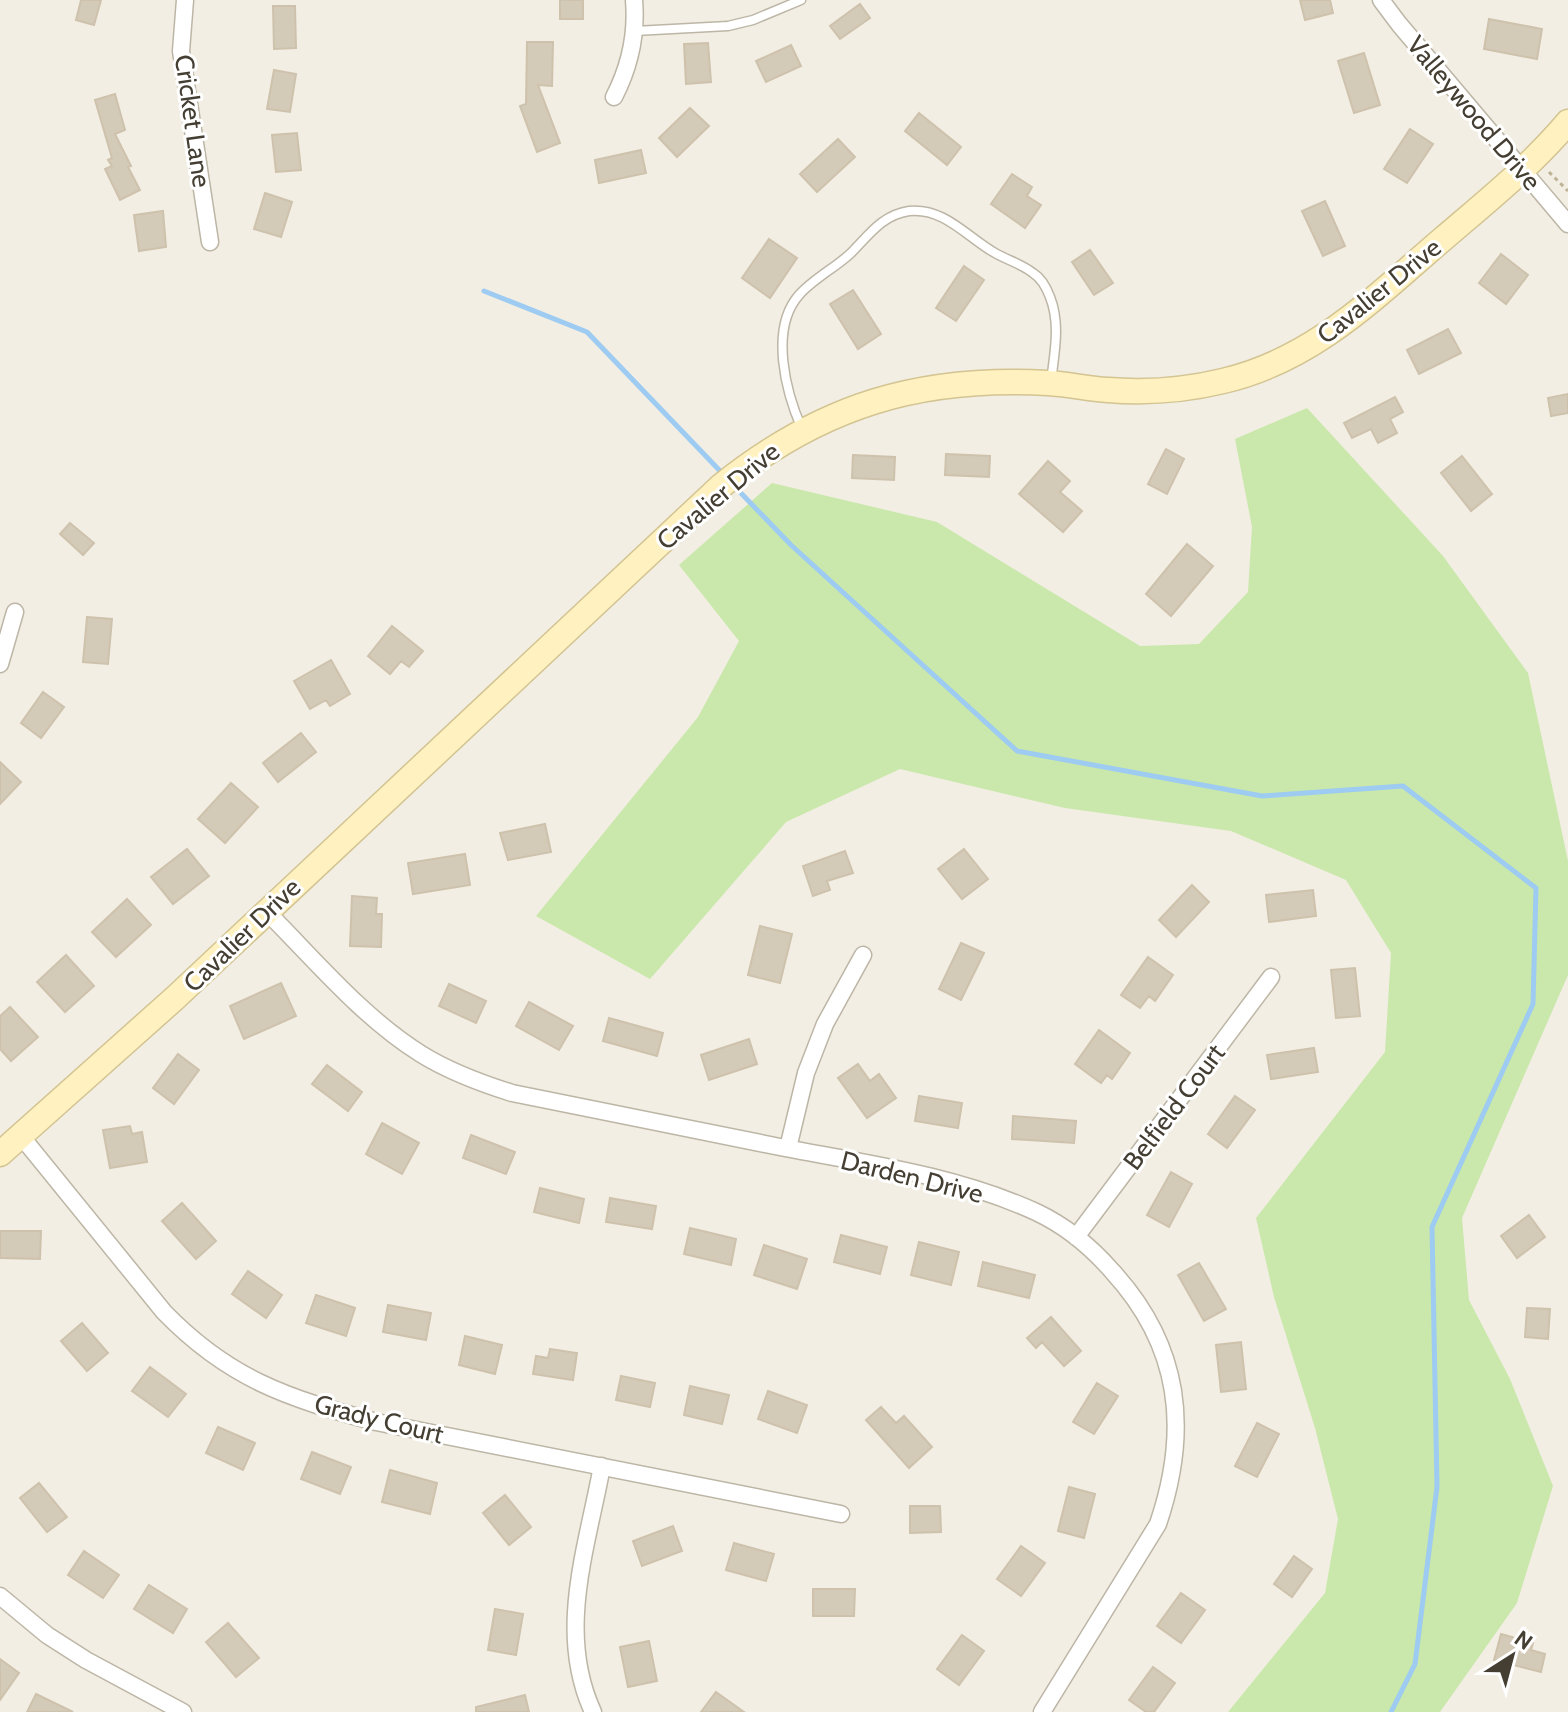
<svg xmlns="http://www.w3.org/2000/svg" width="1568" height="1712" viewBox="0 0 1568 1712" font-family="Cabin,sans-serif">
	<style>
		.green { fill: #cae8ab }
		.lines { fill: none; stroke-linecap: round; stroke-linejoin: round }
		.stream { stroke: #9dcbf1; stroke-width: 5 }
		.building { fill: #d4cab8; stroke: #cec2ac; stroke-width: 2 }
		.lane-casing { stroke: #bdb6a6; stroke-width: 11 }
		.street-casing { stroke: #bdb6a6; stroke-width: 19 }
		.secondary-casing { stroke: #d3c492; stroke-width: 27 }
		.path { stroke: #bfb397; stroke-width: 3; stroke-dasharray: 4 4; stroke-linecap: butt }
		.lane { stroke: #fff; stroke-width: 8 }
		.street { stroke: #fff; stroke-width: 16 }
		.secondary { stroke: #fff2c0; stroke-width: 24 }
		.labels { text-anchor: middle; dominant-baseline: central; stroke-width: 6; stroke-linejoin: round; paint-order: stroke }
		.street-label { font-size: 26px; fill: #443e33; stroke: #fff }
	</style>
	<rect width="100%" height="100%" fill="#f2eee3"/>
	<path class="green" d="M1307,408L1443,556L1528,673L1568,861V975L1462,1218L1469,1300L1510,1379L1553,1486L1517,1603L1440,1712H1228L1325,1593L1338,1519L1315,1428L1274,1297L1256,1218L1385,1052L1391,953L1346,880L1231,831L1065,808L900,769L786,822L650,979L536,916L698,717L739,641L679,565L772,483L937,522L1140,646L1199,644L1248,592L1252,527L1235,439Z"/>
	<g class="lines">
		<path class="stream" d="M484,291L587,332L722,473
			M737,489L791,545L1017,751L1262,796L1403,786L1536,888L1533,1004L1432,1227L1437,1487L1415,1664L1391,1712"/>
	</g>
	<path class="building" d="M81,0H101L94,25L76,20Z
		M560,0H583V19H560Z
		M1300,0H1330L1333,13L1305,20Z
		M860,4L870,18L840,39L830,26Z
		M273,6H295L296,48L274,49Z
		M1489,19L1542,29L1537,59L1484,49Z
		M527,42H553L552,86L538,85L560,143L537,152L520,106L526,104Z
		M708,43L711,82L686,84L684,44Z
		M791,45L801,66L766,82L756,61Z
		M1364,53L1380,105L1354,113L1338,61Z
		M274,70L296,74L290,112L267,109Z
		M115,94L125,130L115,134L131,166L128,167L140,190L120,200L105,169L112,166L108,160L112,158L95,100Z
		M690,108L709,126L677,157L659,138Z
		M919,113L961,147L947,165L905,131Z
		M1410,129L1433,144L1407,183L1384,169Z
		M297,133L301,170L276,172L272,135Z
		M838,139L855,157L817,192L800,174Z
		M641,150L646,173L599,183L595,160Z
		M1012,174L1032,187L1027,196L1041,205L1025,228L991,204Z
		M265,193L292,202L281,237L254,229Z
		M1325,201L1345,246L1323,256L1302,211Z
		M163,211L166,247L139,251L134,215Z
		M769,239L797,258L770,298L742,278Z
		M1090,250L1113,283L1094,295L1072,262Z
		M1501,254L1528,275L1506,304L1479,283Z
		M964,266L984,280L956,321L936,308Z
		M853,290L881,334L858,349L830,304Z
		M1448,329L1461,353L1419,374L1407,350Z
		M1568,394V413L1551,416L1548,398Z
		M1395,397L1403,412L1390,419L1397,433L1378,443L1371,429L1352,438L1344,423Z
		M1166,449L1184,459L1167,494L1148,484Z
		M946,454L990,456L989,477L945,475Z
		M853,455L895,457L894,480L852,478Z
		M1462,456L1492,494L1471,511L1441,473Z
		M1048,461L1070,481L1060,492L1082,511L1063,532L1019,494Z
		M70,523L94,543L83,555L60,534Z
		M1187,544L1213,566L1171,616L1146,594Z
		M87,617L112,619L108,664L83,662Z
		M392,626L423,651L409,667L401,661L390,674L368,656Z
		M331,660L350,694L330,706L326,700L310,709L294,681Z
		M43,692L64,707L41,738L21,723Z
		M301,733L316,752L278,782L263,763Z
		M0,762L21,782L0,804Z
		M231,783L258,807L225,843L198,819Z
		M545,824L551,852L508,860L500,833Z
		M187,849L209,876L173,904L151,877Z
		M964,849L988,879L962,899L938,869Z
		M845,851L853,873L827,881L830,890L813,896L803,866Z
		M465,854L470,885L413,894L408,863Z
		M1192,885L1209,902L1176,937L1159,920Z
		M1313,890L1316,916L1269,922L1266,895Z
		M352,896L377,898L376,914H382L381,947L350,946Z
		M127,899L151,925L116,957L92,932Z
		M760,926L792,934L780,983L748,975Z
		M961,943L984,953L961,1000L939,989Z
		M66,955L94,986L65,1012L37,982Z
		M1148,957L1173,975L1155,1001L1149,996L1140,1008L1121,995Z
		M1355,968L1360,1016L1336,1018L1331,970Z
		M281,983L296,1016L244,1039L230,1006Z
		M449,984L486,1001L476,1023L439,1006Z
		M529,1002L573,1026L559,1050L516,1026Z
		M10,1007L38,1037L11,1061L0,1049V1016Z
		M609,1018L663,1033L657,1056L603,1041Z
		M1099,1030L1130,1053L1112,1079L1107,1075L1101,1083L1075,1064Z
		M749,1039L757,1064L709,1080L701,1055Z
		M1314,1048L1318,1072L1271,1079L1267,1055Z
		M178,1054L199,1070L174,1104L153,1088Z
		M858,1064L870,1081L879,1074L896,1098L867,1118L838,1078Z
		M327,1065L362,1092L348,1111L312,1084Z
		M919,1096L962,1103L958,1128L915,1121Z
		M1235,1096L1255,1110L1227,1148L1208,1134Z
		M1013,1116L1076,1121L1074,1143L1012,1139Z
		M382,1123L419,1143L402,1174L366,1154Z
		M130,1126L132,1134L142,1132L147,1162L110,1168L103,1130Z
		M471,1135L515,1152L506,1174L463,1158Z
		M1171,1172L1192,1184L1169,1227L1147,1215Z
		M540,1188L584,1199L579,1223L534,1212Z
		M610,1198L656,1206L652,1229L606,1222Z
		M182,1203L216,1241L196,1259L162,1221Z
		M1529,1215L1545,1237L1517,1258L1501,1236Z
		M690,1228L736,1239L731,1265L684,1254Z
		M0,1231H41L40,1259L0,1258Z
		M841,1235L887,1247L880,1274L834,1262Z
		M919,1242L959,1252L951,1285L911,1275Z
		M764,1245L807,1259L797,1289L754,1275Z
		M983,1262L1035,1275L1029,1298L978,1286Z
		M1199,1263L1226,1309L1204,1321L1178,1275Z
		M248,1271L282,1295L266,1318L232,1294Z
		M316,1295L355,1308L346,1336L306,1323Z
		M388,1305L431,1313L426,1340L383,1332Z
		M1527,1308L1550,1309L1548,1339L1525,1337Z
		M1051,1317L1081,1351L1064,1366L1042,1342L1036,1348L1027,1338Z
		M82,1323L108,1353L87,1371L61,1341Z
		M465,1336L502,1345L495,1374L459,1365Z
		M1241,1342L1246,1389L1221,1392L1216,1345Z
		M550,1349L577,1353L573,1380L533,1374L536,1356L548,1358Z
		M150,1367L186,1394L168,1417L132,1391Z
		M621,1376L655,1383L650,1407L616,1400Z
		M1097,1383L1118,1396L1094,1434L1073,1422Z
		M690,1386L729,1395L722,1424L684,1415Z
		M768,1391L807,1405L797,1433L758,1419Z
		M881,1407L896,1423L904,1416L932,1447L909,1468L866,1420Z
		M1257,1423L1279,1434L1257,1477L1235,1466Z
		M218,1427L255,1443L243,1470L206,1453Z
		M312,1452L351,1467L340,1494L301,1479Z
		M390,1470L437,1483L430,1514L382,1502Z
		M39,1483L67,1517L47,1532L20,1498Z
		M1069,1487L1095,1494L1084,1538L1058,1531Z
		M505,1495L531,1527L509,1545L483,1513Z
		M910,1506H940L941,1532L910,1533Z
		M673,1526L682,1551L642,1566L633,1541Z
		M734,1543L774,1554L766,1581L726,1570Z
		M1021,1546L1045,1563L1021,1596L997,1579Z
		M84,1551L119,1575L103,1598L68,1575Z
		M1294,1556L1312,1569L1292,1597L1274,1584Z
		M149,1585L187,1609L173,1633L134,1609Z
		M813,1589H855L854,1616H813Z
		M1181,1593L1205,1610L1181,1643L1157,1626Z
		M495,1609L523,1614L516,1655L488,1650Z
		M228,1623L259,1658L236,1677L206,1642Z
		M1501,1634L1533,1643L1531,1650L1545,1654L1541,1672L1494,1660Z
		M962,1635L984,1651L959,1685L937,1669Z
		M649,1641L657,1681L628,1687L620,1647Z
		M0,1659L19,1673L0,1700Z
		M1153,1667L1175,1683L1154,1712H1146L1129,1700Z
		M716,1692L744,1712H701Z
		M36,1694L73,1712H27Z
		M525,1695L529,1712H476V1707Z"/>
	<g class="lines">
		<defs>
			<path id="lane" d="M635,31L728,26L753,20L801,0
				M802,429C786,393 769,329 799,295C813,279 835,268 851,253C869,235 882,215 909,211C944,207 968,238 995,253C1007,260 1022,264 1033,273C1041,278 1047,289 1050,297C1061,325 1054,354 1051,382"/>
			<path id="street" d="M185,0L181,51L210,242
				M1381,0L1399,24L1568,224
				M614,97C630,66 637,35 634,0
				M0,664L15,612
				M266,911C315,960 362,1017 421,1054C450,1072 480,1083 512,1093C603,1111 694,1130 785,1148C870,1164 957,1176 1036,1212C1066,1226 1091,1247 1112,1271C1181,1346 1190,1430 1158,1524L1042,1712
				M21,1136L164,1312C229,1379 287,1398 376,1422L841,1514
				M788,1148L806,1073L825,1024L863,955
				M1076,1237L1271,977
				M0,1596L47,1635L86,1660L183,1712
				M593,1712C556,1632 587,1548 602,1466"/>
			<path id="secondary" d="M0,1154L175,998L721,486C822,405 920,376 1048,383C1068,384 1088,389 1108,390C1147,393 1186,390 1223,381C1314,360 1376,296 1444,238C1487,201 1532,165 1568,122"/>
		</defs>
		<use href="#lane" class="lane-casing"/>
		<use href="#street" class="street-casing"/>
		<use href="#secondary" class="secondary-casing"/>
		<path class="path" d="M1549,172L1568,191"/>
		<use href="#lane" class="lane"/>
		<use href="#street" class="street"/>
		<use href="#secondary" class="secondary"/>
	</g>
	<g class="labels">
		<g class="street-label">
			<text transform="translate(1474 113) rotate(50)">Valleywood Drive</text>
			<text transform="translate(193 121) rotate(82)">Cricket Lane</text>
			<text transform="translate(1379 291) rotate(-39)">Cavalier Drive</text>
			<text transform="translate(718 496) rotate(-40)">Cavalier Drive</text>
			<text transform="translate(242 935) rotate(-44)">Cavalier Drive</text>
			<text transform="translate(1174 1107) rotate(-53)">Belfield Court</text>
			<text transform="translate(912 1177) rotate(14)">Darden Drive</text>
			<text transform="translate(379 1419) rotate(14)">Grady Court</text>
		</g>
	</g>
	<g transform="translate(1512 1656) rotate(36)" stroke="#ffffff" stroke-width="6" paint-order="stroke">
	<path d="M0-6L14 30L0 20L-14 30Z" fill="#443e33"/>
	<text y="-12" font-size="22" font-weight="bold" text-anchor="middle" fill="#443e33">N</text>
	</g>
</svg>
